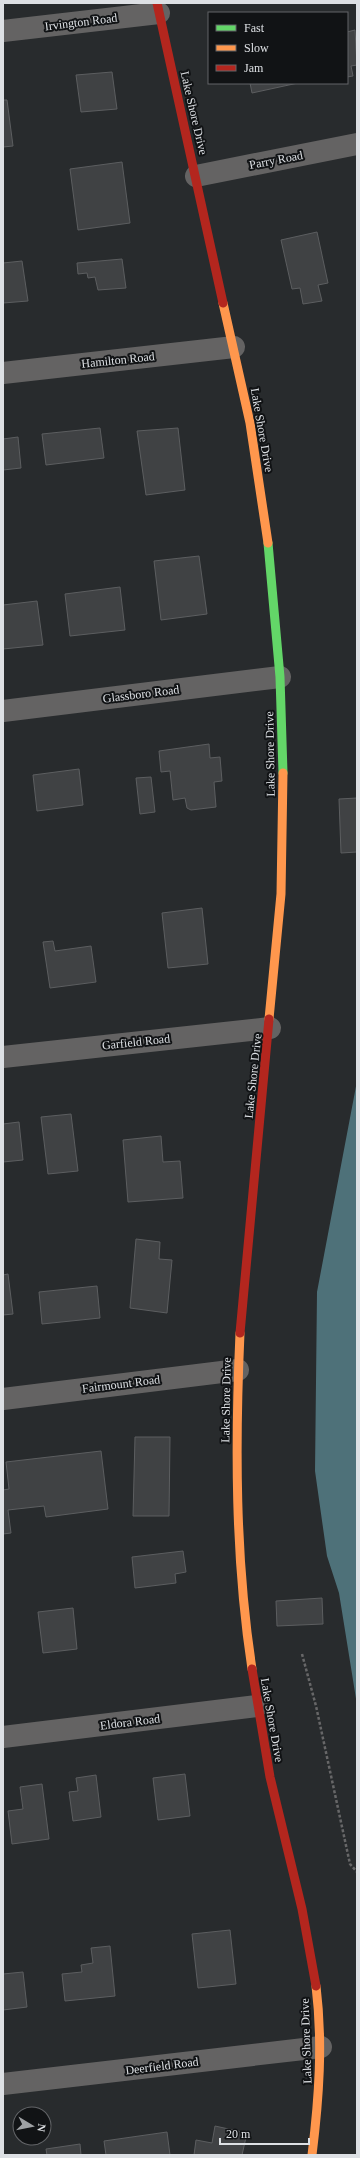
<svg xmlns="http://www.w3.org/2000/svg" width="360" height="2158" viewBox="0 0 360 2158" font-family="Georgia,serif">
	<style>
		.water { fill: #4e7179 }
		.building { fill: #404244; stroke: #5c5e60 }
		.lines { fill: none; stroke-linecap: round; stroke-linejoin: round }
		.path { stroke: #676768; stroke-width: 2.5; stroke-dasharray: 3 2; stroke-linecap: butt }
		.street { stroke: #646363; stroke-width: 22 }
		.fast { stroke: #63d668; stroke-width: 9 }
		.slow { stroke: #ff974d; stroke-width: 9 }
		.jam { stroke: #b3261e; stroke-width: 9 }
		.labels { text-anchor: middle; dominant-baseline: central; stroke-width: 4; stroke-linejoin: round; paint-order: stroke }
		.street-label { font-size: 12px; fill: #dde0e4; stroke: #111315 }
	</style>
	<rect width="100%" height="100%" fill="#282b2d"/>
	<path class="water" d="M357,1081V1705L339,1593L327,1556L315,1471L317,1292Z"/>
	<path class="building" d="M355,30L357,65L351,66L353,76L347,77V32Z
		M112,72L117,109L81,112L76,75Z
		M250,83H298L252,93Z
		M3,100H7L13,146L3,147Z
		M122,162L130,223L78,230L70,169Z
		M317,232L328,283L318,285L322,301L303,304L300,288L292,289L281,240Z
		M122,259L126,288L98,290L95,277L88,278L87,273L78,274L77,263Z
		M22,261L28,301L3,303V263Z
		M100,428L104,458L46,465L42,434Z
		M178,428L185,490L146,495L137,431Z
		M18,437L21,468L3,470V439Z
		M199,556L207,614L161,620L154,561Z
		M120,587L125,630L70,636L65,594Z
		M37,601L43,645L3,649V605Z
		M209,744L210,758L220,757L222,781L214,782L216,807L191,810L187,808L185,798L173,800L170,771L161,772L159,751Z
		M79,769L83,805L37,811L33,775Z
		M151,777L155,812L140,814L136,778Z
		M357,798V852L341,853L339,799Z
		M202,908L208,964L168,968L162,913Z
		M53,941L55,951L91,946L96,982L50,988L43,942Z
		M71,1114L78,1171L48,1174L41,1117Z
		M19,1122L23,1160L3,1162V1124Z
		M161,1136L163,1162L180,1161L183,1198L128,1202L123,1140Z
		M136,1239L160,1242L159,1259L172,1260L167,1313L130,1308Z
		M8,1274L13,1314L3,1315V1275Z
		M97,1286L100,1318L42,1324L39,1292Z
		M135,1437H170L169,1516H133Z
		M101,1451L108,1509L46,1517L44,1506L8,1510L11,1533L3,1534V1490L9,1489L6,1462Z
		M183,1551L186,1572L175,1574L176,1583L135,1588L132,1557Z
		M322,1598L323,1624L277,1626L276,1601Z
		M73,1608L77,1649L43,1653L38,1612Z
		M185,1774L190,1816L158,1820L153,1778Z
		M96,1775L101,1817L73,1821L69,1792L78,1791L76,1778Z
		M42,1784L49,1839L12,1844L8,1811L23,1809L20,1787Z
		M230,1930L236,1984L198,1988L192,1934Z
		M110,1946L115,1996L65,2001L62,1974L82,1972L81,1965L93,1963L91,1948Z
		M23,1972L27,2007L3,2010V1974Z
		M215,2126L247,2133L242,2155H194L196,2140L212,2143Z
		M167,2132L170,2155H106L104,2141Z
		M80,2144L81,2155H47L46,2149Z"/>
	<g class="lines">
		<path class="path" d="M302,1654L316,1706L350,1864L357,1872"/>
		<path class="street" d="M3,31L159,13
			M196,176L357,144
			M3,373L234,347
			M3,711L280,677
			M3,1057L270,1028
			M3,1399L238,1370
			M3,1737L257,1706
			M3,2084L321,2047"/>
		<path class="fast" d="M268,543L280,677L283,773"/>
		<path class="slow" d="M223,303L250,423L268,543
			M269,1019L281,894L283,773
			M240,1333C235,1445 235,1558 252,1669
			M312,2155C319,2098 323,2043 316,1986"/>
		<path class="jam" d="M157,3L223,303
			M240,1333L269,1019
			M252,1669L270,1777L302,1909L316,1986"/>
	</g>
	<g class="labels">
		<g class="street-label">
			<text transform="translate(81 22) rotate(-7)">Irvington Road</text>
			<text transform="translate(194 113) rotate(77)">Lake Shore Drive</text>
			<text transform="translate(276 160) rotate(-11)">Parry Road</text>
			<text transform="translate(118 360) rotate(-6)">Hamilton Road</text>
			<text transform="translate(262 430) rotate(80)">Lake Shore Drive</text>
			<text transform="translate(141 694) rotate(-7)">Glassboro Road</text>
			<text transform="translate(270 754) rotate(-91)">Lake Shore Drive</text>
			<text transform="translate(136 1042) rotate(-6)">Garfield Road</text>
			<text transform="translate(253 1076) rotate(-84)">Lake Shore Drive</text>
			<text transform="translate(121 1384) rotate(-7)">Fairmount Road</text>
			<text transform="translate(226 1400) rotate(-89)">Lake Shore Drive</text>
			<text transform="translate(272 1720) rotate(80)">Lake Shore Drive</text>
			<text transform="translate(130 1722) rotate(-7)">Eldora Road</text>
			<text transform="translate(306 2041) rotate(-92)">Lake Shore Drive</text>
			<text transform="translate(162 2066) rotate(-7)">Deerfield Road</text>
		</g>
	</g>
	<rect width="360" height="2158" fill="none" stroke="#dde0e4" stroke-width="8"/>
	<rect x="208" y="12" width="140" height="72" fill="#111315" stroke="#636568"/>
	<rect x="216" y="25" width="20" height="6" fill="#63d668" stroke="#636568"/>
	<text x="244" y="32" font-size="12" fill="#dde0e4">Fast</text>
	<rect x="216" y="45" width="20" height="6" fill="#ff974d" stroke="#636568"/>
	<text x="244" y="52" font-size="12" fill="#dde0e4">Slow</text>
	<rect x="216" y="65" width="20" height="6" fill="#b3261e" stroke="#636568"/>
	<text x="244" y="72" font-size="12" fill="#dde0e4">Jam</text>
	<g transform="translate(32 2126) rotate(100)"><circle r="19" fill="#111315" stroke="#636568"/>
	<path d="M0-3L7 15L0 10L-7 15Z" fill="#9ea1a4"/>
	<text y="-6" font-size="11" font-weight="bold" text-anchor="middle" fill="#dde0e4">N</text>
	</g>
	<path d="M220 2138v6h89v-6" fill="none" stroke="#dde0e4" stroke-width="2"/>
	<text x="226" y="2138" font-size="12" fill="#dde0e4" stroke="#111315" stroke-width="3" paint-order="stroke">20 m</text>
</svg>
